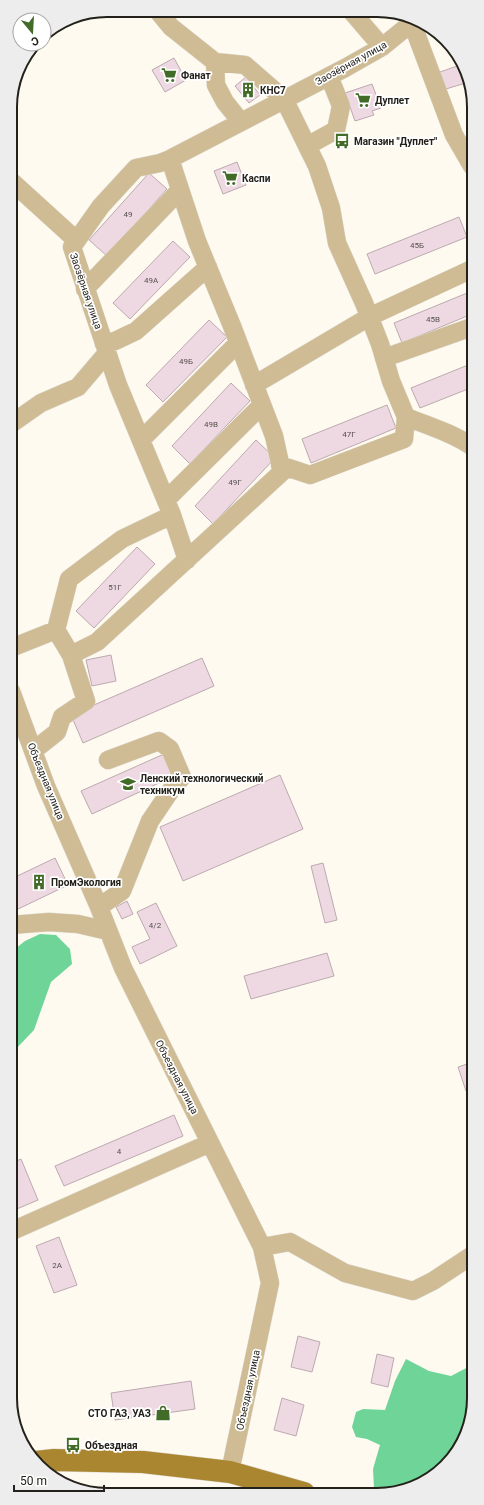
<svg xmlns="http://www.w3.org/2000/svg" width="484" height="1505" viewBox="0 0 484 1505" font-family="Roboto,sans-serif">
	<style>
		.forest { fill: #6ed497 }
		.building { fill: #eed9e2; stroke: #bca9b1 }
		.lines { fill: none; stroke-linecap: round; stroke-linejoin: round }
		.minor-casing { stroke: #dbd7cd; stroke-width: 19 }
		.major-casing { stroke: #dbd7cd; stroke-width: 23 }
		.minor { stroke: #cfbc94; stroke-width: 18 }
		.major { stroke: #aa8630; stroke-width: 22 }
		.labels { text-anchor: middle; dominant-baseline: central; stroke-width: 3.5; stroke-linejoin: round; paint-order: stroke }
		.number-label { font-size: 8px; fill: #564f4c }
		.street-label { font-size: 10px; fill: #23211a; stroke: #fff }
		.poi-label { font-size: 10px; font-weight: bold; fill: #23211a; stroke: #fff; text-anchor: start }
		.rim { fill: none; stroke: #23211a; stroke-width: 2 }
	</style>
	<rect width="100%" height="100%" fill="#fefaef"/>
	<path class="forest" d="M40,934L56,935L70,949L72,964L51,982L34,1030L13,1052L11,1056V952L25,941Z
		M406,1359L429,1371L451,1376L474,1364V1404L467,1435L450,1462L425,1482L396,1493H381L374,1489L373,1469L380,1445L367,1439L356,1437L352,1427L356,1412L363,1409L385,1410L395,1381Z"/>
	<path class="building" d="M174,58L186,80L165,92L152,70Z
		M460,65L469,82L446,89L440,72Z
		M246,77L260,95L249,103L235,86Z
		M372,84L381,108L372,111L374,115L355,121L345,93Z
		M237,162L246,185L223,194L214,171Z
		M149,173L167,189L107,256L89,240Z
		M459,217L467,237L375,274L367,254Z
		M173,241L190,257L130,319L113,303Z
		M472,291V314L402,343L394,323Z
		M209,320L227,337L163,402L146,385Z
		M473,363V387L420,408L411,388Z
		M231,383L250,401L190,464L172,446Z
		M387,405L396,428L311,463L302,439Z
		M256,440L275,458L213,524L195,506Z
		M137,547L155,564L94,628L76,611Z
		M111,655L116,681L92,686L86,660Z
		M202,658L214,686L83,743L71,715Z
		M164,754L174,776L92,814L81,791Z
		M280,775L303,829L183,881L160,827Z
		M55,858L68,885L14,911L11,907V879Z
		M323,863L337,920L325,923L311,866Z
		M127,901L133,914L122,919L116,907Z
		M156,903L177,946L140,964L132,947L150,939L137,912Z
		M327,953L334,976L251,999L244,976Z
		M473,1062V1088L466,1091L458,1067Z
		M174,1115L183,1136L64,1186L55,1166Z
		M21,1159L38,1200L12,1211V1163Z
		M59,1237L77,1285L54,1293L36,1246Z
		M298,1336L320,1342L312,1372L291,1367Z
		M377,1354L394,1358L388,1387L371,1383Z
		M191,1381L195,1409L115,1420L111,1393Z
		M282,1398L304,1405L296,1436L274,1430Z"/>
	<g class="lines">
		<defs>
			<path id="minor" d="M157,10L171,27L215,62L245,65L284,99L317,166L331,208L337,243L364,303L380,344L391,381L406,417L404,439L310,475L280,465
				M352,12L382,47
				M412,23L454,135L472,166
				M215,62L216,85L225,102L241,122
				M307,146L336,130L341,106L329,76
				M10,180L76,240
				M85,289L180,190
				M104,344L115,341L136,331L208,267
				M384,358L472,327
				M254,385L369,317L472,269
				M406,417C429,426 452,433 473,447
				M11,424L41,403L78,387L107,353
				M141,440L238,343
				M166,500L262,405
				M172,515L187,560
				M56,630L71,655L97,642L282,472L274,436L232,326L197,241L170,159
				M11,648L56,630L69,579L122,539L172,515L118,385L72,247L101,206L136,168L160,163L170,159L345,68L382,47L414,21
				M11,691L46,786L99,907L123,968L262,1247L270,1283L230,1472
				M33,751L57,732L62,717L86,701L71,655
				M99,907L122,891L150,821L171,790L182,777L170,749L159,741L108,760
				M11,925L49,922L78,924L108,931
				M12,1231L210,1143
				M262,1247L290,1242L345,1273L413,1291L433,1281L474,1254"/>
			<path id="major" d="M36,1462L54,1460L143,1462L230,1472L304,1493"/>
		</defs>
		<use href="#minor" class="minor-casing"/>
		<use href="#major" class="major-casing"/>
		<use href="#minor" class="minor"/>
		<use href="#major" class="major"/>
	</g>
	<defs>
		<symbol id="supermarket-bare" viewBox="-9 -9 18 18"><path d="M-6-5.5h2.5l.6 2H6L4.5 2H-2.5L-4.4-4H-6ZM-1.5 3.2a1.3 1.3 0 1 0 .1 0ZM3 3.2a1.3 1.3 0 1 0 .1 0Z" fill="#426b28" stroke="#fff" stroke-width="2.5" paint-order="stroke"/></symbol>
		<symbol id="building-bare" viewBox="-9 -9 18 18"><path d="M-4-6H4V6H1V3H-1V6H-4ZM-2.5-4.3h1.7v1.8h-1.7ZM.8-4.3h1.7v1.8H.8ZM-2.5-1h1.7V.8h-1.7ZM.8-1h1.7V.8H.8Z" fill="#426b28" stroke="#fff" stroke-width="2.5" paint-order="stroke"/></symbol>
		<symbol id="bus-bare" viewBox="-9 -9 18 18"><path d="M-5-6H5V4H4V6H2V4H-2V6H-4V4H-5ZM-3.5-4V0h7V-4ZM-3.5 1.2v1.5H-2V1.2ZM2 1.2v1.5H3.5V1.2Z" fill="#426b28" stroke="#fff" stroke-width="2.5" paint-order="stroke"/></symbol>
		<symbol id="university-bare" viewBox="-9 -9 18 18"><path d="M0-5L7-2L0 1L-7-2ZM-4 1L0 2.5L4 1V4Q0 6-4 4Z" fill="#426b28" stroke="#fff" stroke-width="2.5" paint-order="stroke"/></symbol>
		<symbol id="shop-bare" viewBox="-9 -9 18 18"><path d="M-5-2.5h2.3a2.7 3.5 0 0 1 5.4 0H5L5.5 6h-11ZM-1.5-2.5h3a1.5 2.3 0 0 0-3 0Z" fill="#426b28" stroke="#fff" stroke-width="2.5" paint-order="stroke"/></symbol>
	</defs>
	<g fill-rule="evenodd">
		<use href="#supermarket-bare" x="158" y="64" width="22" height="22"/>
		<use href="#building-bare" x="237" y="79" width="22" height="22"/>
		<use href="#supermarket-bare" x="352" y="89" width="22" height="22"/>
		<use href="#bus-bare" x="331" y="130" width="22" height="22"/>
		<use href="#supermarket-bare" x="219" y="167" width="22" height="22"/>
		<use href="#university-bare" x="117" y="773" width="22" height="22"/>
		<use href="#building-bare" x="28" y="871" width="22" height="22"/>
		<use href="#shop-bare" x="152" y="1402" width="22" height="22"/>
		<use href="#bus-bare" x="62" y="1434" width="22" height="22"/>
	</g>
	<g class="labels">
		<g class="number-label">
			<text x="128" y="214">49</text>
			<text x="417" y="245">45Б</text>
			<text x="151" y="280">49А</text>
			<text x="433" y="319">45В</text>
			<text x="186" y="361">49Б</text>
			<text x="211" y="424">49В</text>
			<text x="349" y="434">47Г</text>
			<text x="235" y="482">49Г</text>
			<text x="115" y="587">51Г</text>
			<text x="155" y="925">4/2</text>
			<text x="119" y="1151">4</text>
			<text x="57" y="1265">2А</text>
		</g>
		<g class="street-label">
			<text transform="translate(351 63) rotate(-29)">Заозёрная улица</text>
			<text transform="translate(86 291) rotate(71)">Заозёрная улица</text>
			<text transform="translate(46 781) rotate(68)">Объездная улица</text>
			<text transform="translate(177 1077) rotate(63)">Объездная улица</text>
			<text transform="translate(248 1390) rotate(-78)">Объездная улица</text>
		</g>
		<g class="poi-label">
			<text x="181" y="75">Фанат</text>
			<text x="260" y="90">КНС7</text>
			<text x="375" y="100">Дуплет</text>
			<text x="354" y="141">Магазин "Дуплет"</text>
			<text x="242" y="178">Каспи</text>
			<text x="140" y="778">Ленский технологический<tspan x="140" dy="12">техникум</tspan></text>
			<text x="51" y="882">ПромЭкология</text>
			<text x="151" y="1413" text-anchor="end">СТО ГАЗ, УАЗ</text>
			<text x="85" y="1445">Объездная</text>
		</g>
	</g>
	<path d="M0 0H484V1505H0ZM107 17H377A90 90 0 0 1 467 107V1398A90 90 0 0 1 377 1488H107A90 90 0 0 1 17 1398V107A90 90 0 0 1 107 17Z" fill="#ededed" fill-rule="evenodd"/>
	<path class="rim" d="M107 17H377A90 90 0 0 1 467 107V1398A90 90 0 0 1 377 1488H107A90 90 0 0 1 17 1398V107A90 90 0 0 1 107 17Z"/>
	<g transform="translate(32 32) rotate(162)"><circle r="19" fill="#ffffff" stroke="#a7a6a3"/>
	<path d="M0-3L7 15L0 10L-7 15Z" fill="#426b28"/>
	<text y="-6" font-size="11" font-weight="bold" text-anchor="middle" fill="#23211a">С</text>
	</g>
	<path d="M14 1485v6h90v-6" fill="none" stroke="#23211a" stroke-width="2"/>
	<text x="20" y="1485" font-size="12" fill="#23211a" stroke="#ffffff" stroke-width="3" paint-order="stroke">50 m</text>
</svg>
